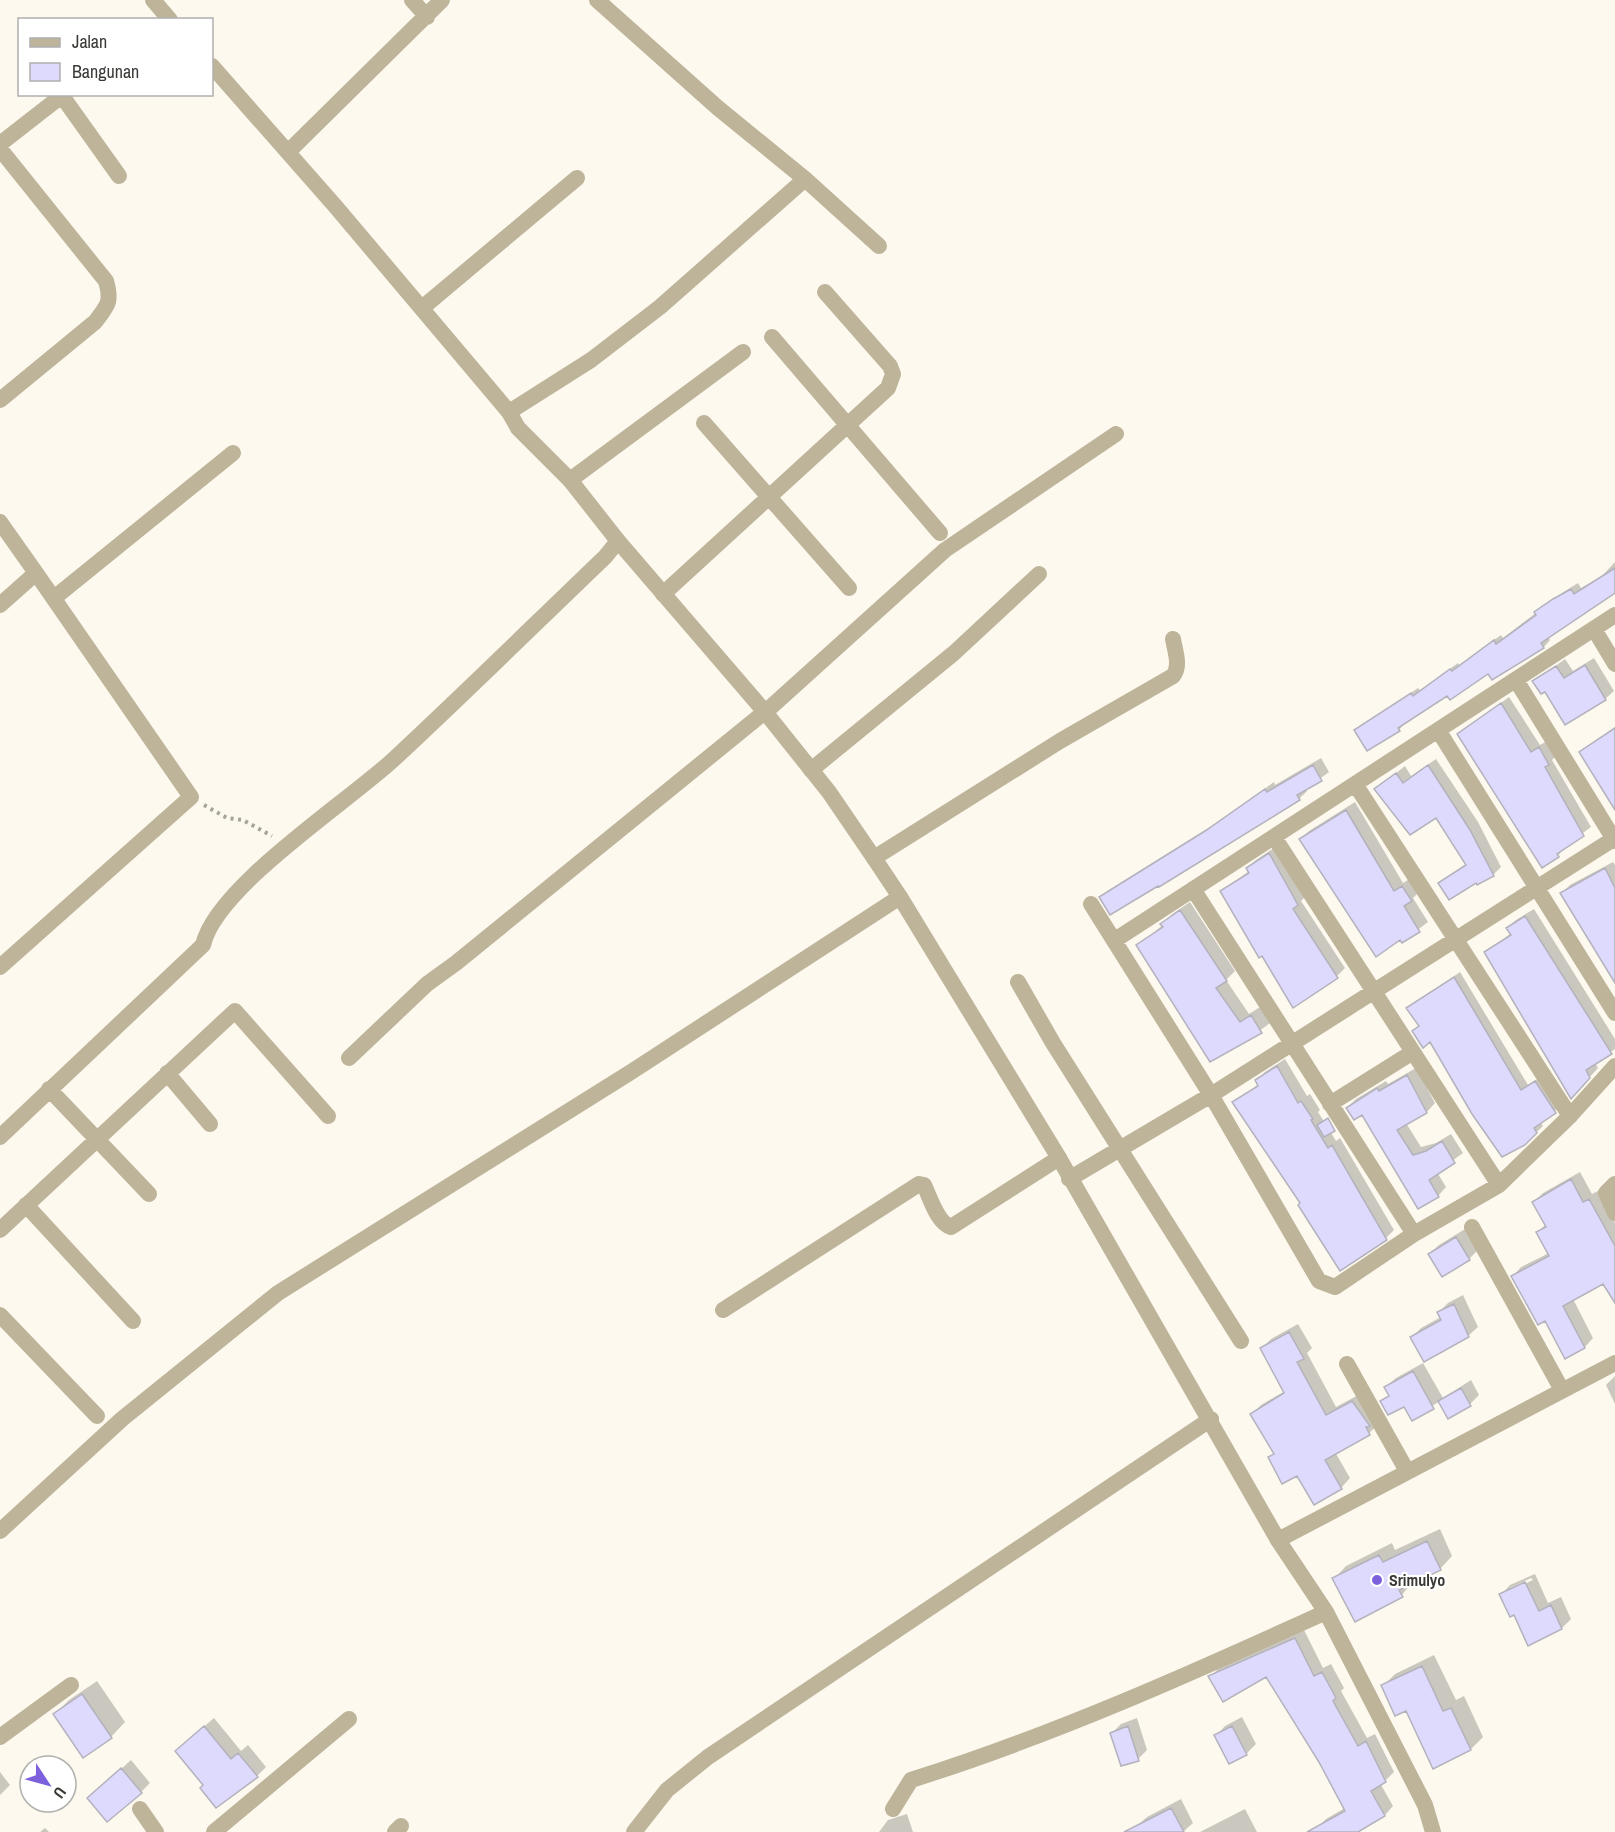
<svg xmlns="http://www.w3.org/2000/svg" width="1615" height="1832" viewBox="0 0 1615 1832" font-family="'Archivo Narrow',sans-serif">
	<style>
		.shadow { fill: #0003; fill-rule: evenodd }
		.building { fill: #dedafe; stroke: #b3b2bc; stroke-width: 1.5 }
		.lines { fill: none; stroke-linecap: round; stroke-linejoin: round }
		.path { stroke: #a4a29a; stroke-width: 4; stroke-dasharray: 3 4.5; stroke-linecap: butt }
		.minor { stroke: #beb49a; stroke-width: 16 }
		.tertiary { stroke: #beb49a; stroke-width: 16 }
		.poi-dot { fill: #7d60db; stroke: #fff; stroke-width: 2 }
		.labels { text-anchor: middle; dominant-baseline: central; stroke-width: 4.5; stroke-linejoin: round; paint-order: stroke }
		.poi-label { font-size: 16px; font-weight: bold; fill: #393834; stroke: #fff; text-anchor: start }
	</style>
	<rect width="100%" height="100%" fill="#fdf9ef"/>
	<path class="shadow" d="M1615,562V593L1548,636L1550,640L1544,647L1520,663L1489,671L1447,694L1405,722L1399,730L1356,731L1418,688L1420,690L1458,663L1459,665L1501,635L1503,638L1562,593L1578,583L1581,588L1602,576Z
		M1594,658L1614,691L1605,699L1565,723L1545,690L1534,682L1565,659L1573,671Z
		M1509,697L1540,745L1547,741L1556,756L1552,760L1591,827L1564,847L1559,855L1459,734Z
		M1615,727V807L1581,752Z
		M1321,758L1329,772L1306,789L1307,791L1299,799L1101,897L1109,890L1215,824L1274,782L1275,785Z
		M1436,759L1478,822L1501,867L1493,875L1477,881L1440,883L1467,863L1437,816L1376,789L1405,766L1411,776Z
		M1355,802L1403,883L1411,878L1420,891L1413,898L1428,922L1403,941L1301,839L1309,831Z
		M1277,846L1306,896L1301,901L1345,968L1337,976L1263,954L1222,891L1249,871L1248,868L1256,860Z
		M1613,862L1615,865V981L1562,893L1570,885Z
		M1190,902L1235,971L1226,980L1249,1014L1260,1007L1270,1023L1239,1046L1138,945L1163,925L1171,915Z
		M1534,909L1615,1039V1049L1595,1063L1598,1068L1579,1089L1486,953L1511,933L1508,928L1516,920Z
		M1460,972L1528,1085L1542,1076L1561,1106L1540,1122L1543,1126L1524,1144L1408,1008Z
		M1285,1059L1307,1096L1310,1094L1320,1110L1318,1112L1336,1141L1340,1138L1394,1230L1386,1238L1302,1203L1234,1102L1259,1084L1257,1080L1265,1072Z
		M1416,1068L1435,1103L1427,1112L1406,1123L1421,1147L1436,1143L1451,1134L1463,1153L1437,1172L1446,1187L1438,1196L1363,1113L1347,1108L1356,1099L1386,1081L1388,1084Z
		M1580,1172L1592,1194L1598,1191L1615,1223V1300L1603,1282L1573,1299L1593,1338L1585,1347L1566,1357L1546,1319L1513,1276L1521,1267L1549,1253L1538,1232L1546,1224L1534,1202L1543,1193Z
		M1465,1229L1478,1250L1469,1259L1429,1254L1439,1245Z
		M1463,1295L1478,1327L1468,1336L1412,1337L1421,1328L1441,1317L1439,1312L1448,1303Z
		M1298,1324L1312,1348L1307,1353L1336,1407L1362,1393L1379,1424L1369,1433L1335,1452L1350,1478L1341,1488L1298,1474L1270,1458L1275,1453L1252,1414L1261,1405L1285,1391L1262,1348L1271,1339Z
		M1423,1363L1443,1398L1471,1380L1479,1395L1470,1404L1449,1417L1440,1401L1412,1419L1404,1405L1382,1402L1390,1394L1386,1387L1396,1378Z
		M1615,1376V1404L1606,1385Z
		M1440,1529L1452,1556L1440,1569L1413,1581L1402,1595L1334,1579L1346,1566L1392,1543L1395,1550Z
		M1535,1574L1548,1603L1561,1597L1571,1619L1562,1628L1529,1644L1514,1613L1501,1595L1510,1585ZM1531,1578L1533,1580L1510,1591V1588Z
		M1304,1630L1323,1668L1331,1664L1344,1688L1341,1691L1367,1738L1375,1734L1394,1772L1386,1780L1373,1758L1380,1783L1393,1806L1385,1815L1354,1832H1319L1317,1828L1326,1819L1345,1808L1267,1675L1210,1677L1219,1668Z
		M1434,1655L1456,1700L1464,1696L1483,1737L1471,1749L1407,1709L1383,1686L1395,1674Z
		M97,1681L125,1722L111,1737L55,1714L69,1700Z
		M1242,1717L1256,1744L1246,1754L1216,1736L1225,1726Z
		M214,1718L241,1751L248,1745L266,1767L257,1776L205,1785L186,1742Z
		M1137,1718L1147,1750L1138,1759L1112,1733L1121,1724Z
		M131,1760L150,1783L141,1792L89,1798Z
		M0,1772L10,1785L0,1795Z
		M1181,1799L1193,1823L1183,1832H1140L1137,1826L1147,1817Z
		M1245,1809L1257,1832H1200Z
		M907,1814L913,1832H879L888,1820Z
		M45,1828L49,1832H40Z"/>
	<path class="building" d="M1615,568V593L1541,643L1544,648L1492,680L1488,674L1450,700L1447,696L1398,728L1400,731L1367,751L1354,730L1411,693L1413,696L1450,669L1452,671L1494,640L1496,644L1536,615L1534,612L1553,599L1571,589L1574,594Z
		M1585,665L1606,700L1565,725L1545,692L1541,694L1532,681L1556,666L1564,678Z
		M1501,703L1531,752L1539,747L1549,765L1545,767L1584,836L1557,854L1559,857L1542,868L1457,734Z
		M1615,728V810L1579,752Z
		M1313,765L1322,781L1297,795L1300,800L1159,887L1158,886L1110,915L1099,897L1205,831L1265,789L1267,792Z
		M1428,765L1470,830L1494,876L1477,885L1476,883L1449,900L1438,883L1466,865L1436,818L1410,835L1374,789L1396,773L1403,783Z
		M1346,810L1394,891L1402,886L1412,901L1404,906L1420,932L1402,943L1400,940L1376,957L1299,839Z
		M1269,853L1298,905L1293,909L1338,978L1293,1008L1262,956L1259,958L1220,891L1249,873L1246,868Z
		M1605,868L1615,888V983L1560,893Z
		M1180,910L1227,981L1216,988L1240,1022L1251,1015L1262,1033L1210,1062L1136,945L1163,927L1160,924Z
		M1525,916L1612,1054L1586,1070L1590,1078L1571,1099L1484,952L1511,935L1506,928Z
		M1454,977L1521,1090L1535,1081L1556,1113L1534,1128L1537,1133L1525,1145L1502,1157L1472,1114L1430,1042L1423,1048L1412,1031L1419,1026L1406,1008Z
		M1277,1066L1298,1103L1301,1101L1313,1119L1311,1120L1328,1148L1332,1145L1387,1240L1340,1271L1298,1205L1300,1203L1232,1102L1258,1086L1255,1080Z
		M1407,1075L1427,1113L1397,1130L1413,1155L1426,1151L1442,1141L1455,1163L1429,1180L1439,1197L1418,1209L1362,1115L1354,1120L1346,1108L1377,1088L1379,1091Z
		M1328,1118L1335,1131L1324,1137L1317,1125Z
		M1571,1179L1583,1202L1589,1199L1615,1246V1303L1603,1284L1563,1306L1585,1348L1565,1359L1545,1321L1538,1325L1511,1276L1549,1256L1536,1232L1546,1227L1532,1202Z
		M1456,1237L1470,1260L1442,1277L1428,1254Z
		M1454,1304L1469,1337L1424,1362L1410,1337L1441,1320L1437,1312Z
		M1289,1332L1304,1359L1297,1362L1326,1415L1352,1401L1370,1426L1366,1427L1370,1435L1325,1460L1342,1489L1314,1505L1297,1476L1282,1484L1268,1457L1274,1454L1250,1414L1284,1393L1260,1348Z
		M1413,1371L1434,1409L1412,1421L1404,1407L1388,1415L1380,1401L1389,1396L1384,1387Z
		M1461,1388L1471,1406L1448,1419L1438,1401Z
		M1427,1541L1441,1570L1399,1590L1403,1597L1355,1622L1332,1578L1379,1555L1383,1562Z
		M1525,1582L1539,1611L1551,1605L1562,1629L1528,1646L1514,1615L1510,1617L1499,1594Z
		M1295,1638L1314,1676L1322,1672L1336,1698L1333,1701L1358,1746L1366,1741L1386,1782L1371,1791L1385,1816L1358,1832H1307L1345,1811L1319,1762L1266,1677L1223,1702L1208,1676Z
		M1422,1666L1443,1711L1451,1708L1471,1750L1433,1769L1406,1711L1395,1716L1381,1685Z
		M82,1694L112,1738L83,1758L53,1714Z
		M204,1726L231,1759L238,1753L258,1777L216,1808L200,1788L203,1785L175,1751Z
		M1128,1726L1139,1761L1121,1766L1110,1733Z
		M1232,1726L1247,1755L1229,1764L1214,1735Z
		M121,1768L142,1793L107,1822L87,1798Z
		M1171,1808L1184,1832H1124Z"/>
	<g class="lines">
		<path class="path" d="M204,805L227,818L243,820L272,836"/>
		<path class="minor" d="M412,0L427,17
			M597,0L718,108L805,179L879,246
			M62,96L119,176
			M0,144L64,94
			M0,149L106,281C112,302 108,305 95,322L0,400
			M288,152L442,0
			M422,308L577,178
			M772,337L940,533
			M509,412L591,360L660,307L805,179
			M704,423L849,588
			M570,480L743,352
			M0,522L36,573L0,605
			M663,594L888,388L893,374L890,366L825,292
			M54,598L233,453
			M1594,629L1615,664
			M1516,680L1615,841
			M1438,730L1615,1013
			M811,770L954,653L1039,574
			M1355,784L1570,1116
			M1274,837L1499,1185
			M874,858L1060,741L1173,676C1181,666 1175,651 1173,639
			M1193,889L1414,1234
			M1091,904L1211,1095L1319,1281L1335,1287L1414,1234L1499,1185L1570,1116L1615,1066
			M1115,940L1615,615
			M0,967L191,797L36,573
			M1018,982L1053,1043L1241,1341
			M349,1058L427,984L456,963L772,706L945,550L1116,434
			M167,1073L210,1124
			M49,1089L149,1194
			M1330,1104L1413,1052
			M0,1137L203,945C216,887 348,802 394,759C465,693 535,624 605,557L618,541
			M1069,1179L1211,1095L1615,838
			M1615,1184L1606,1193L1615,1213
			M26,1205L133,1321
			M1472,1227L1562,1390
			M0,1230L235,1011L328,1116
			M723,1310L919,1184L924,1185C930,1197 937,1223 951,1227L1059,1158
			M0,1315L97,1416
			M1347,1364L1407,1471
			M0,1531L122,1419L278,1293L631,1072L900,897
			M1278,1540L1326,1612L1425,1805L1433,1832
			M0,1737L71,1685
			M140,1809L156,1832
			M893,1809L911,1780C1054,1735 1190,1674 1326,1612
			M214,1832L349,1719
			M395,1832L401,1826
			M634,1832L667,1790L708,1757L1211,1419"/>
		<path class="tertiary" d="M153,0L170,20
			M212,66L336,207L509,412L518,428L570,480L618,541L765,712L829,792L874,858L900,897L1059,1158L1278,1540L1615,1363"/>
	</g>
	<circle class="poi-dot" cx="1377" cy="1580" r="6"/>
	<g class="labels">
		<g class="poi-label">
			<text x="1389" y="1580">Srimulyo</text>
		</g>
	</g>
	<rect x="18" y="18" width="195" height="78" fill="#ffffff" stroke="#b0afae" stroke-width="1.5"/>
	<rect x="30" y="38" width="30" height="9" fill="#beb49a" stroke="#b0afae" stroke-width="1.5"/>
	<text x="72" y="48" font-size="18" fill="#393834">Jalan</text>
	<rect x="30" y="63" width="30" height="18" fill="#dedafe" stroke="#b0afae" stroke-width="1.5"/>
	<text x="72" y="78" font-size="18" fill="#393834">Bangunan</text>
	<g transform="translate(48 1784) rotate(126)"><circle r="28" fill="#ffffff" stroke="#b0afae" stroke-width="1.5"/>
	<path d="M0-4.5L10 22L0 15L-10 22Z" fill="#7d60db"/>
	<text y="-9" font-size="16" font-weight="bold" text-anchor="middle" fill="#393834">U</text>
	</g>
</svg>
